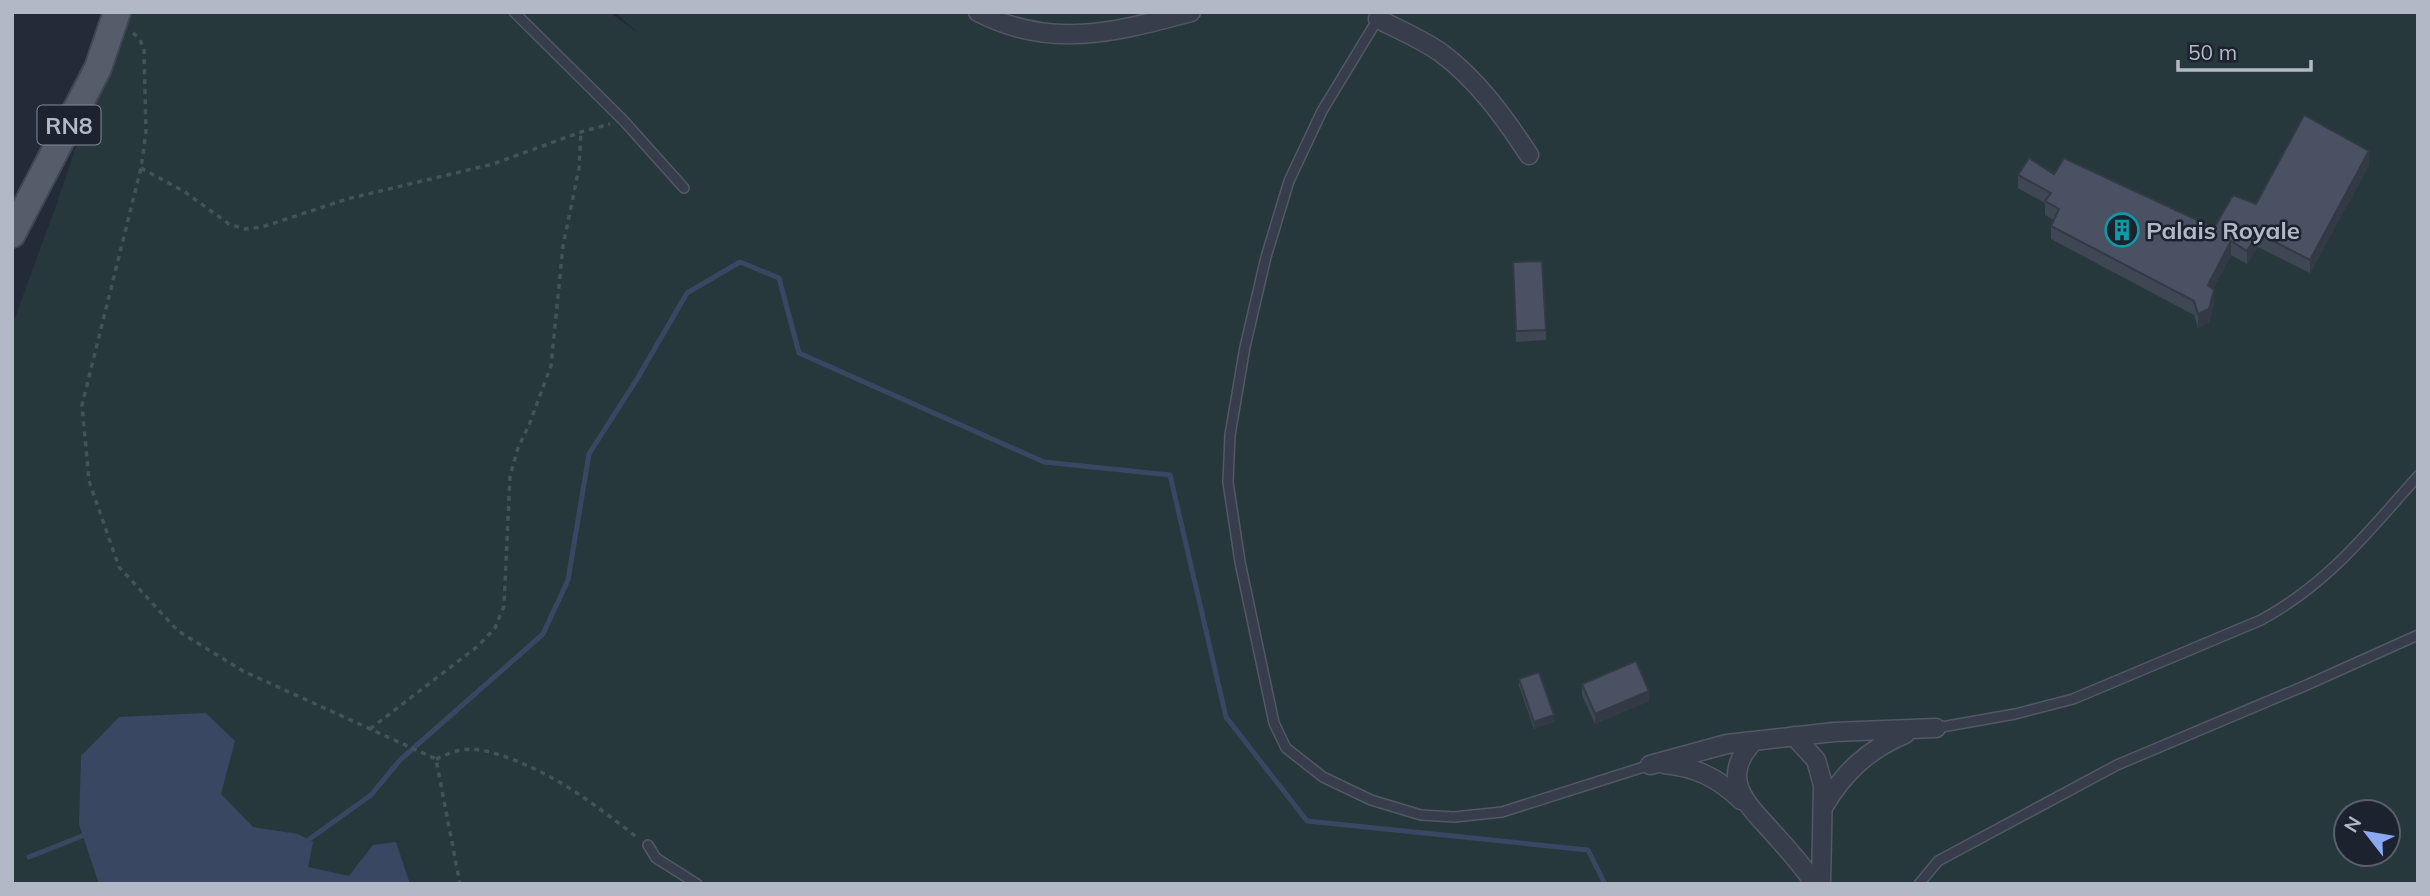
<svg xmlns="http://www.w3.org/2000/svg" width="2430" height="896" viewBox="0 0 2430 896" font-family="Mulish,sans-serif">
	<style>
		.green { fill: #26383b; fill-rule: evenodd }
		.water { fill: #394762 }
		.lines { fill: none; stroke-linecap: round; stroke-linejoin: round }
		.stream { stroke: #394762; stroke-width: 5 }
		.service-casing { stroke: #525865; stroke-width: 12 }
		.minor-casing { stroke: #525865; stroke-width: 21 }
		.primary-casing { stroke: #404653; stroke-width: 30 }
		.path { stroke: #435358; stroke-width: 3.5; stroke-dasharray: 5 5; stroke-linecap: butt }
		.service { stroke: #373d4a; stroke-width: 9 }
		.minor { stroke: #373d4a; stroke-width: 18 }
		.primary { stroke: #555c6a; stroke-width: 26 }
		.wall { fill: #3f4654 }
		.shaded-wall { fill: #333945 }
		.building { fill: #495162; stroke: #333945; stroke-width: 2 }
		.labels { text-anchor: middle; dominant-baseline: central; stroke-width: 5; stroke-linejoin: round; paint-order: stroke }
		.shield { fill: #1c222e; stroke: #858b98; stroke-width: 2 }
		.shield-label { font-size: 23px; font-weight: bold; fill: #b2b8c6 }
		.poi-label { font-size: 24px; font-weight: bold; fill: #b2b8c6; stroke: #1c222e; text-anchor: start }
	</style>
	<rect width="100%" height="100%" fill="#232b39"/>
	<path class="green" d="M121,12H609L638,33L615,12H2418V884H12V326L58,200ZM2346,812H2388V854H2346Z"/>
	<path class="water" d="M206,713L235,741L221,794L253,827L298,834L313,842L308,867L349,876L373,845L396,842L410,884H99L79,824L81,756L119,717Z"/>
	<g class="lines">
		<path class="stream" d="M304,843L371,795L400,760L543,634L568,580L589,454L637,379L687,293L740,262L779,278L799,353L1044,462L1170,475L1226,717L1307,821L1588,850L1605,884
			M29,857L87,834"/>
		<defs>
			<path id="service" d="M514,12L623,120L684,188
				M1379,17L1322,111L1289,181L1266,257L1245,347L1230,435L1228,482L1240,562L1274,723L1286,748L1323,777L1371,800L1421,815L1454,817L1502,812L1650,765
				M1936,728L2015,714L2073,699L2261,620C2329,583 2368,532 2418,476
				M648,845L656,858L697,884
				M1919,884L1938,861L2117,765L2309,684L2418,635"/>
			<path id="minor" d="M978,12C1051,50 1116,32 1191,12
				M1378,19C1398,29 1421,39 1440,52C1477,79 1504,117 1529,155
				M1794,736L1816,760L1823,785L1821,884
				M1753,742C1722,775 1741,798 1766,825C1783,844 1801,863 1815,884
				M1664,764C1696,767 1718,778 1741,800
				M1650,765L1727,744L1834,732L1936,728
				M1824,806C1844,772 1869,749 1905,734"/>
			<path id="primary" d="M12,234L98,68L117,12"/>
		</defs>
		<use href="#service" class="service-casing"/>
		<use href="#minor" class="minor-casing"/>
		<use href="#primary" class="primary-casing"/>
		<path class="path" d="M133,33L139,38L144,49L146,132L141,168L82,405L89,481L119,567L178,631L243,671L436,759L460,884
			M141,168L185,192L229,224L245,229L262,227L347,199L493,164L581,132L610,124
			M370,729L478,646L495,628L504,606L510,476L518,448L529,425L551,366L563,246L579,168L581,132
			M436,759C444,756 453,751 461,750C477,747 494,753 509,758C560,777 595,805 638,838"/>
		<use href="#service" class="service"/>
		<use href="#minor" class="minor"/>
		<use href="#primary" class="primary"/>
	</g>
	<path class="wall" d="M2369,165L2310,273L2258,247L2247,264L2231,255L2213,289L2214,304L2209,323L2198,328L2194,315L2051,239V226L2054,220L2045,215V203L2018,188V175L2054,174L2214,228L2256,204Z
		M1513,273L1546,330V340L1516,342Z
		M1519,679L1554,722L1534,729L1519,686Z
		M1582,684L1649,701L1595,724L1582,695Z"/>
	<path class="shaded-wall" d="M2369,151V165L2310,273V260Z
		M2258,233V247L2247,264V251Z
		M2231,241V255L2208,299V285Z
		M2214,290V304L2209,323L2198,328V314Z
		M1649,691V701L1595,724V714Z
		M1554,715V722L1534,729V722Z"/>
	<path class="building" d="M2304,115L2369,151L2310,260L2258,233L2247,251L2231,241L2208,285L2214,290L2209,309L2198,314L2194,301L2051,226L2059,209L2045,201L2051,193L2018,175L2029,158L2054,174L2064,158L2214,228L2233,195L2256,204Z
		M1542,261L1546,330L1516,331L1513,262Z
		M1636,661L1649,691L1595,714L1582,684Z
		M1539,672L1554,715L1534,722L1519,679Z"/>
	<defs>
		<symbol id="building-ring" viewBox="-11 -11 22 22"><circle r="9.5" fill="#1c222e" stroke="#0f9aa8" stroke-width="1.5"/><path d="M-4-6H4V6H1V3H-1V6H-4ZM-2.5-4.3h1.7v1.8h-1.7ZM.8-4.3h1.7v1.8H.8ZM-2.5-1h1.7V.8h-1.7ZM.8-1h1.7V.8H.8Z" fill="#0f9aa8"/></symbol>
	</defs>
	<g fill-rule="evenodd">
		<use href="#building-ring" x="2103" y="211" width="38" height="38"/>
	</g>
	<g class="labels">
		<rect class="shield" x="37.5" y="105.5" width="63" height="39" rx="5"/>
		<g class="shield-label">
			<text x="69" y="125">RN8</text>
		</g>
		<g class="poi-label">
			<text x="2146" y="230">Palais Royale</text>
		</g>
	</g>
	<rect width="2430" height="896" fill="none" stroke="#b2b8c6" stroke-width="28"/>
	<g transform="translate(2367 833) rotate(301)"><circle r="33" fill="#1c222e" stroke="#585e6b" stroke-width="2"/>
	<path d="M0-5L12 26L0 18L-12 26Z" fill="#8aa9f2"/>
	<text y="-10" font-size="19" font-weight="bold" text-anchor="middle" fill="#b2b8c6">N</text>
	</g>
	<path d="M2178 60v10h133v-10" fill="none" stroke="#b2b8c6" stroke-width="3.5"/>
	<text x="2188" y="60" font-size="21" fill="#b2b8c6" stroke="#1c222e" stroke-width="5" paint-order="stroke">50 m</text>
</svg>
